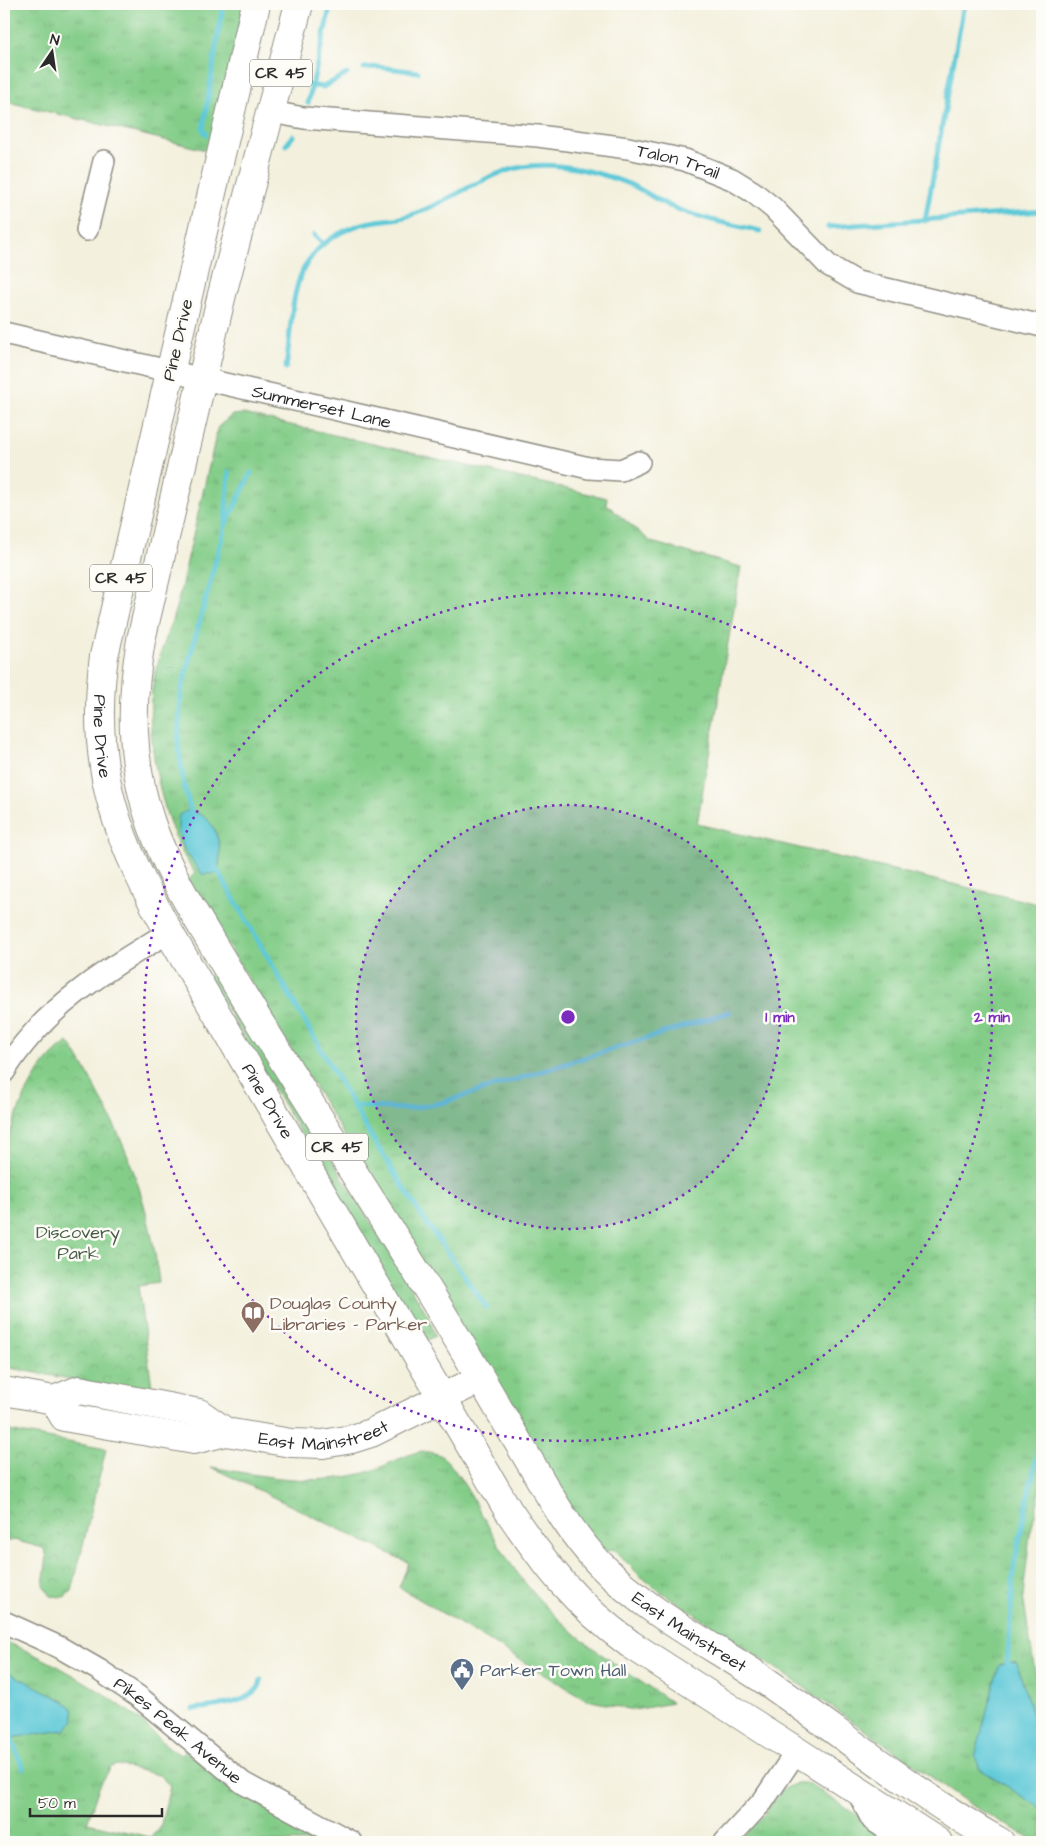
<svg xmlns="http://www.w3.org/2000/svg" width="1046" height="1846" viewBox="0 0 1046 1846" font-family="'Architects Daughter',sans-serif">
	<style>
		.grass { fill: url(#grass-tufts); stroke: #587c5a; fill-rule: evenodd }
		.park { fill: url(#park-crowns); stroke: #587c5a }
		.water { fill: #5ec9d8; stroke: #447a82 }
		.lines { fill: none; stroke-linecap: round; stroke-linejoin: round }
		.stream { stroke: #5ec9d8; stroke-width: 5 }
		.minor-casing { stroke: #8f8e84; stroke-width: 24 }
		.tertiary-casing { stroke: #8f8e84; stroke-width: 29 }
		.primary-casing { stroke: #8f8e84; stroke-width: 30 }
		.minor { stroke: #fff; stroke-width: 21 }
		.tertiary { stroke: #fff; stroke-width: 26 }
		.primary { stroke: #fff; stroke-width: 28 }
		.ring { fill: none; stroke: #7b2cbf; stroke-width: 2.5; stroke-dasharray: 2.5 5 }
		.labels { text-anchor: middle; dominant-baseline: central; stroke-width: 5; stroke-linejoin: round; paint-order: stroke }
		.shield { fill: #fdfcf7; stroke: #6a6a68; stroke-width: 1 }
		.shield-label { font-size: 16px; font-weight: bold; fill: #2b2b2b }
		.street-label { font-size: 18px; fill: #2b2b2b; stroke: #fdfcf7 }
		.park-label { font-size: 18px; fill: #465c47; stroke: #fdfcf7 }
		.education-label { font-size: 18px; fill: #785e54; stroke: #fdfcf7; text-anchor: start }
		.service-label { font-size: 18px; fill: #4e5e75; stroke: #fdfcf7; text-anchor: start }
		.centre { fill: #7b2cbf; stroke: #fdfcf7; stroke-width: 2.5 }
		.ring-label { font-size: 15px; text-anchor: middle; font-weight: bold; fill: #7b2cbf; stroke: #fdfcf7; stroke-width: 5; stroke-linejoin: round; paint-order: stroke }
	</style>
	<defs>
		<pattern id="grass-tufts" width="24" height="20" patternUnits="userSpaceOnUse" patternTransform="scale(1.25)"><rect width="24" height="20" fill="#84cd89"/><path d="M3 7l-1-3M5 7V3M7 7l1-3M15 17l-1-3M17 17v-4M19 17l1-3" fill="none" stroke="#72b076"/></pattern>
		<pattern id="park-crowns" width="20" height="18" patternUnits="userSpaceOnUse" patternTransform="scale(1.25)"><rect width="20" height="18" fill="#84cd89"/><path d="M2 6a3 3 0 1 1 6 0M12 15a3 3 0 1 1 6 0" fill="none" stroke="#72b076"/></pattern>
	</defs>
	<rect width="100%" height="100%" fill="#fdfcf7"/>
	<filter id="ink" filterUnits="userSpaceOnUse"><feTurbulence type="fractalNoise" baseFrequency=".02" numOctaves="2"/><feDisplacementMap in="SourceGraphic" scale="10" xChannelSelector="R" yChannelSelector="G"/><feConvolveMatrix kernelMatrix="1 2 1 2 8 2 1 2 1" color-interpolation-filters="sRGB"/></filter>
	<filter id="wash" filterUnits="userSpaceOnUse"><feTurbulence type="fractalNoise" baseFrequency=".0096" numOctaves="4" result="noise"/><feDisplacementMap in="SourceGraphic" scale="20" xChannelSelector="R" yChannelSelector="G"/><feGaussianBlur stdDeviation="1.12" result="paint"/><feColorMatrix in="noise" values="0 0 0 0 0 0 0 0 0 0 0 0 0 0 0 0 0 1.4 0 .05"/><feComposite in="paint" operator="in"/></filter>
	<g filter="url(#wash)">
		<rect width="100%" height="100%" fill="#f3f0dd"/>
		<path class="grass" d="M4,4H244L210,151L4,101Z
			M243,414L607,498L606,504L651,542L741,567L697,824L1042,905V1484L1030,1535L1023,1596L1035,1672L1042,1683V1842H1037L971,1805L789,1677L654,1587L638,1574L613,1549L605,1552L583,1526L188,880L195,873C164,833 145,741 152,691C156,659 171,628 179,597C192,540 205,483 218,427L232,415Z
			M214,973L242,1014L429,1317L435,1336L428,1340L413,1323L208,977Z
			M422,1451C428,1452 435,1453 440,1455C458,1464 497,1546 513,1567C557,1629 611,1661 672,1703L634,1710L587,1700L399,1587L409,1563L211,1467C261,1476 313,1487 364,1473C384,1468 402,1455 422,1451Z
			M4,1641C53,1661 99,1688 140,1720C154,1732 165,1747 181,1755L185,1750L224,1783L330,1842H4ZM118,1765L159,1775L170,1786L160,1829L150,1837L87,1823L99,1787L111,1767Z
			M797,1783H805L816,1788L898,1842H737L759,1821L782,1790Z"/>
		<path class="park" d="M68,1042C79,1056 88,1075 97,1091C131,1154 151,1212 159,1283L138,1286L153,1394L4,1367V1153C15,1114 33,1065 68,1042Z
			M4,1430L106,1449L72,1591L64,1597L51,1596L43,1585L47,1556L43,1548L14,1540L4,1542Z"/>
		<path class="water" d="M186,811C217,811 226,851 216,874H202C189,856 173,839 179,815Z
			M1008,1662L1017,1663L1032,1715L1042,1730V1809L980,1769L975,1756L999,1665Z
			M4,1670L66,1702L73,1709L74,1720L65,1730L4,1739Z"/>
		<g class="lines">
			<path class="stream" d="M364,68L378,67L418,72
				M299,84L323,87L347,74
				M308,103L331,4
				M206,134L203,129L223,4
				M286,145L293,136
				M925,221L964,4
				M828,227L1042,211
				M314,235L322,243
				M286,368C295,303 286,250 359,225C377,219 397,221 414,214C451,201 483,174 522,167C557,161 596,171 629,184C644,190 657,201 672,207C701,219 730,224 760,231
				M225,523L229,472
				M192,816L184,785L178,744L181,691L225,526L251,473
				M215,866L371,1136L423,1218L487,1308
				M353,1106L406,1109L441,1103L730,1012
				M1007,1668L1014,1566L1042,1429
				M193,1709C212,1707 259,1703 261,1680
				M9,1733L23,1768"/>
		</g>
	</g>
	<g filter="url(#ink)">
		<g class="lines">
			<defs>
				<g id="minor">
					<path id="s1" d="M271,112L304,118L538,136L628,148L685,160L732,179L753,192L773,208L828,265L857,282L1042,326"/>
					<path d="M87,230L104,161"/>
					<path id="s2" d="M4,333L589,468L621,470L639,462"/>
					<path d="M4,1072C43,1008 106,970 169,932"/>
					<path id="s3" d="M4,1622L59,1647L99,1670L139,1697L243,1783L351,1842"/>
					<path d="M725,1842L763,1801L796,1752"/>
				</g>
				<path id="tertiary" d="M862,1795L874,1818L911,1842"/>
				<g id="primary">
					<path id="s4" d="M256,4L104,656C88,771 119,844 174,941L508,1510C545,1565 575,1604 630,1644L938,1842"/>
					<path id="s5" d="M299,4L222,294L141,640C130,703 130,762 151,823C170,879 205,930 234,980C295,1082 360,1182 423,1282C460,1341 494,1402 530,1462C551,1498 571,1534 600,1564C649,1615 713,1645 770,1684C846,1737 919,1796 1000,1842"/>
					<path d="M4,1391L54,1400L79,1390L199,1413L226,1432"/>
					<path id="s6" d="M54,1400L64,1417L194,1440L226,1432L291,1443L323,1444L352,1439L371,1433L480,1379"/>
				</g>
			</defs>
			<use href="#minor" class="minor-casing"/>
			<use href="#tertiary" class="tertiary-casing"/>
			<use href="#primary" class="primary-casing"/>
			<use href="#minor" class="minor"/>
			<use href="#tertiary" class="tertiary"/>
			<use href="#primary" class="primary"/>
		</g>
	</g>
	<circle cx="568" cy="1017" r="212" fill="#7b2cbf" fill-opacity=".12"/>
	<g class="ring">
		<circle cx="568" cy="1017" r="212"/>
		<circle cx="568" cy="1017" r="424"/>
	</g>
	<defs>
		<symbol id="library-pin" viewBox="-11 -11 22 30"><path d="M0 17L-7.5 6A9.5 9.5 0 1 1 7.5 6Z" fill="#8d6e63" stroke="#fdfcf7"/><path d="M-6-4Q-3-5.5-.7-3.5V5Q-3 3-6 4ZM6-4Q3-5.5 .7-3.5V5Q3 3 6 4Z" fill="#fff"/></symbol>
		<symbol id="civic-pin" viewBox="-11 -11 22 30"><path d="M0 17L-7.5 6A9.5 9.5 0 1 1 7.5 6Z" fill="#5c6f8a" stroke="#fdfcf7"/><path d="M-.6-6.5H3V-4.5H.6V-3L4-1V1h2V6H-6V1h2V-1L-.6-3ZM-1.2 2.5V6h2.4V2.5Z" fill="#fff"/></symbol>
	</defs>
	<g fill-rule="evenodd">
		<use href="#library-pin" x="239" y="1299" width="28" height="38"/>
		<use href="#civic-pin" x="448" y="1656" width="28" height="38"/>
	</g>
	<g class="labels">
		<g class="shield">
			<rect x="250" y="59.5" width="62" height="27" rx="4"/>
			<rect x="90" y="564.5" width="62" height="27" rx="4"/>
			<rect x="306" y="1133.5" width="62" height="27" rx="4"/>
		</g>
		<g class="shield-label">
			<text x="281" y="73">CR 45</text>
			<text x="121" y="578">CR 45</text>
			<text x="337" y="1147">CR 45</text>
		</g>
		<g class="street-label">
			<text stroke="none"><textPath href="#s1" startOffset="411">Talon Trail</textPath></text>
			<text transform="translate(178 340) rotate(-77)">Pine Drive</text>
			<text stroke="none"><textPath href="#s2" startOffset="326">Summerset Lane</textPath></text>
			<text stroke="none"><textPath href="#s4" startOffset="750">Pine Drive</textPath></text>
			<text stroke="none"><textPath href="#s4" startOffset="1155">Pine Drive</textPath></text>
			<text stroke="none"><textPath href="#s6" startOffset="284">East Mainstreet</textPath></text>
			<text stroke="none"><textPath href="#s5" startOffset="1821">East Mainstreet</textPath></text>
			<text stroke="none"><textPath href="#s3" startOffset="206">Pikes Peak Avenue</textPath></text>
		</g>
		<g class="park-label">
			<text x="78" y="1232">Discovery<tspan x="78" dy="21">Park</tspan></text>
		</g>
		<g class="education-label">
			<text x="270" y="1303">Douglas County<tspan x="270" dy="21">Libraries - Parker</tspan></text>
		</g>
		<g class="service-label">
			<text x="480" y="1670">Parker Town Hall</text>
		</g>
	</g>
	<circle cx="568" cy="1017" r="8" class="centre"/>
	<g class="ring-label">
		<text x="780" y="1022">1 min</text>
		<text x="992" y="1022">2 min</text>
	</g>
	<rect width="1046" height="1846" fill="none" stroke="#fdfcf7" stroke-width="20"/>
	<g transform="translate(52 52) rotate(13)" stroke="#fdfcf7" stroke-width="4" paint-order="stroke">
	<path d="M0-4L9 19L0 12L-9 19Z" fill="#2b2b2b"/>
	<text y="-8" font-size="14" font-weight="bold" text-anchor="middle" fill="#2b2b2b">N</text>
	</g>
	<path d="M30 1808v8h132v-8" fill="none" stroke="#2b2b2b" stroke-width="2.5"/>
	<text x="38" y="1808" font-size="15" fill="#2b2b2b" stroke="#fdfcf7" stroke-width="4" paint-order="stroke">50 m</text>
</svg>
